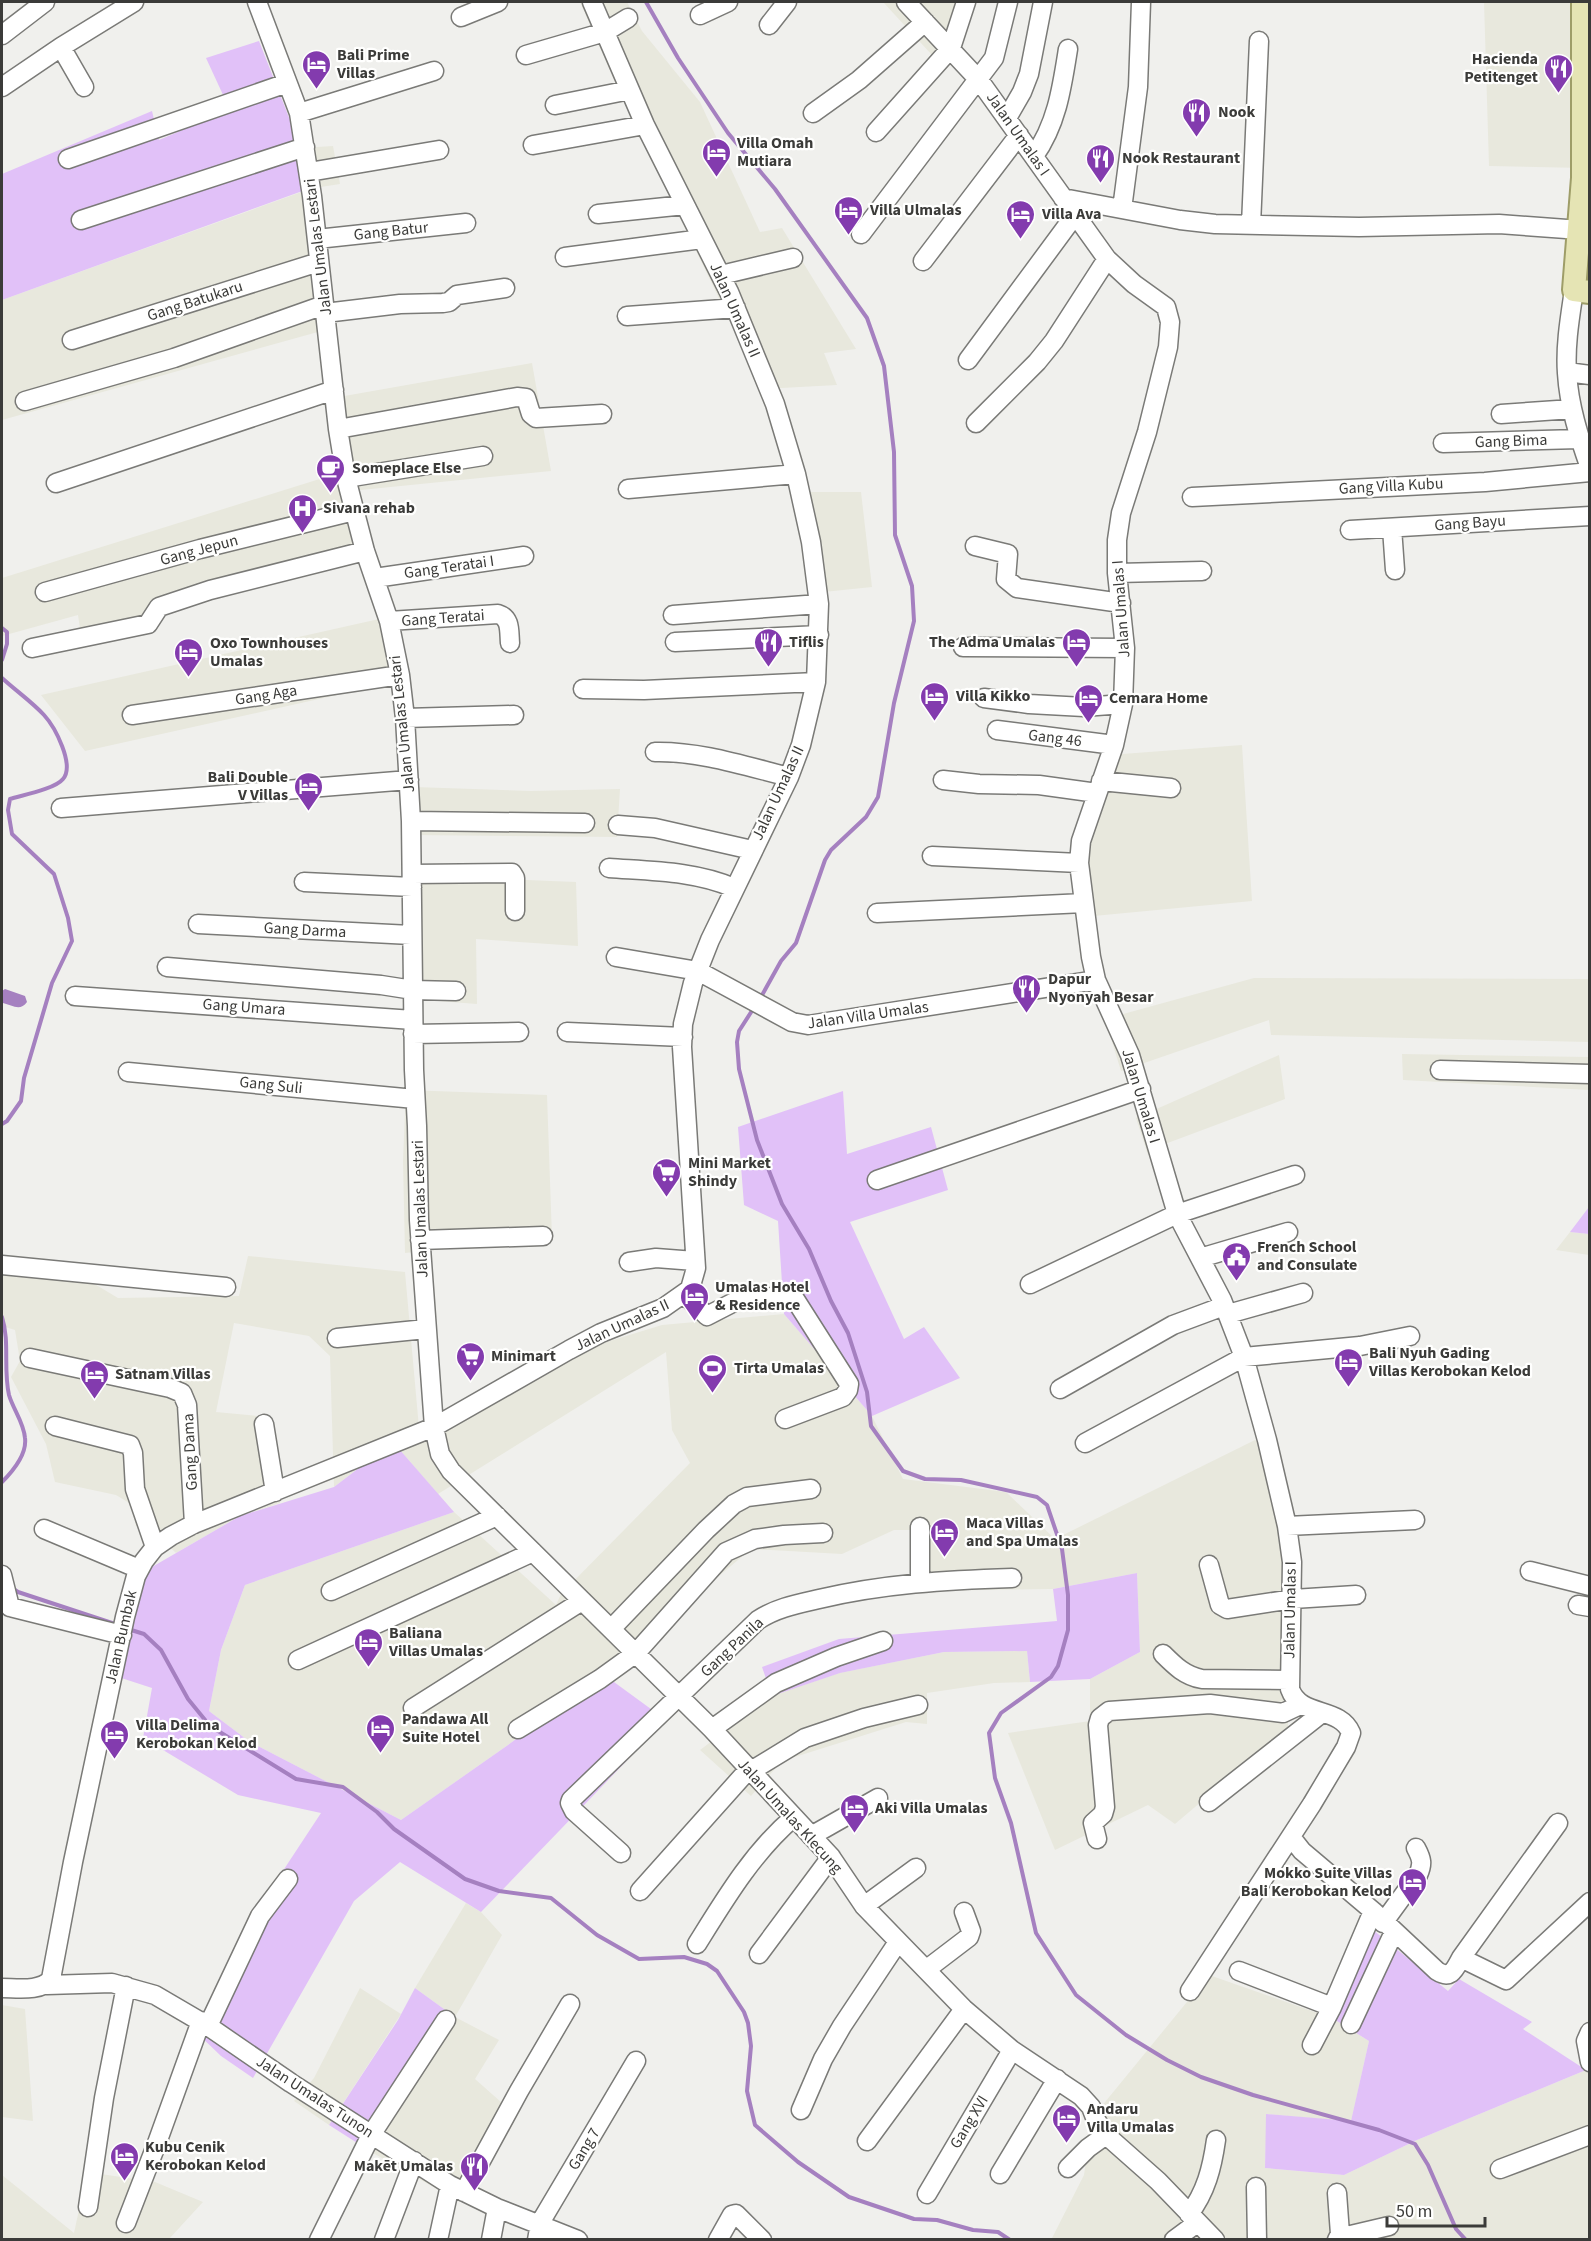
<svg xmlns="http://www.w3.org/2000/svg" width="1591" height="2241" viewBox="0 0 1591 2241" font-family="'Source Sans 3',sans-serif">
	<style>
		.built { fill: #e8e8dd }
		.green { fill: #e1c1f8 }
		.water { fill: #a580c0 }
		.lines { fill: none; stroke-linecap: round; stroke-linejoin: round }
		.stream { stroke: #a580c0; stroke-width: 4 }
		.minor-casing { stroke: #7a7a77; stroke-width: 21 }
		.major-casing { stroke: #9e9d68; stroke-width: 26 }
		.minor { stroke: #fff; stroke-width: 18 }
		.major { stroke: #e5e4b4; stroke-width: 22 }
		.labels { text-anchor: middle; dominant-baseline: central; stroke-width: 4.5; stroke-linejoin: round; paint-order: stroke }
		.poi-label { font-size: 16px; font-weight: bold; fill: #3b3b39; stroke: #fffffe; text-anchor: start }
		.street-label { font-size: 16px; fill: #3b3b39; stroke: #fffffe }
	</style>
	<rect width="100%" height="100%" fill="#f0f0ed"/>
	<path class="built" d="M580,2H627L642,31L700,102L760,232L782,228L856,349L824,353L837,385L763,389L622,98Z
		M883,2H964L944,68Z
		M1484,2H1577L1583,168L1489,166Z
		M333,146L340,184L308,189L325,330L2,420V300L307,190L301,148Z
		M532,363L551,471L351,491L365,559L178,609L82,642L78,615L2,636V578L342,472L333,398Z
		M796,492H861L872,587L814,593Z
		M379,619L395,682L85,751L41,695Z
		M1242,745L1252,901L1083,917L1071,865L1109,755Z
		M414,787L531,791L620,789L617,837L412,835Z
		M405,875L576,882L578,946L476,939L477,1004L412,999Z
		M1254,978L1589,979V1042L1271,1035L1269,1020L1121,1071L1105,1019Z
		M1402,1054L1589,1057V1090L1403,1080Z
		M1279,1055L1285,1099L1157,1147L1148,1155L1136,1118Z
		M406,1090L547,1095L552,1238L405,1253L403,1161Z
		M1570,1232L1589,1234V1255L1556,1250Z
		M248,1256L405,1272L419,1428L424,1423L600,1344L662,1325L784,1314L872,1416L903,1479L1006,1492L1055,1539L1255,1440L1265,1447L1284,1534L1288,1728L1175,1824L1148,1805L1055,1850L1008,1733L1090,1721V1679L1140,1652L1137,1573L1053,1589L913,1591L919,1530H894L842,1554L751,1549L603,1674L508,1745L401,1820L250,1742L209,1711L221,1650L245,1585L454,1512L556,1605L561,1594L690,1463L672,1430L666,1352L438,1494L393,1442L334,1487L330,1356L309,1336L234,1323L216,1412L268,1417L280,1503L240,1516L176,1553L159,1537L136,1526L131,1504L116,1495L55,1482L46,1444L11,1377L20,1361L15,1330L2,1326V1269L93,1283L118,1298L239,1296Z
		M1027,1651L1030,1682L994,1683L927,1693V1724L906,1722L782,1761L751,1796L700,1750L772,1696L839,1673L944,1652Z
		M466,1903L481,1912L502,1935L455,2017L499,2040L475,2079L511,2111L460,2202L373,2153L376,2140L455,2017L415,1988Z
		M1209,1975L1332,2018L1369,2041L1351,2122L1267,2114L1265,2168L1344,2175L1417,2140L1586,2070L1589,2073V2239L1051,2240L1084,2175L1092,2118Z
		M360,1988L401,2014L329,2125L294,2101L314,2078Z
		M2,2005L25,2009L33,2121L2,2117Z
		M87,2172L155,2182L203,2202L169,2239H2V2175L74,2233Z"/>
	<path class="green" d="M259,41L301,148L308,189L2,300V174L152,111L159,140L230,110L206,58Z
		M843,1091L847,1154L931,1127L948,1190L850,1222L904,1339L924,1327L960,1378L872,1416L784,1314L778,1221L744,1205L738,1127Z
		M1589,1205V1234L1570,1232L1589,1207Z
		M393,1442L454,1512L245,1585L221,1650L209,1711L250,1742L401,1820L508,1745L603,1674L666,1720L481,1912L400,1862L354,1901L253,2078L221,2056L197,2033L244,1930L321,1813L238,1795L143,1738L152,1688L109,1674L133,1578L240,1516L334,1487Z
		M1137,1573L1140,1652L1090,1679L1030,1682L1027,1651L944,1652L840,1673L772,1696L762,1667L839,1639L1057,1621L1053,1589Z
		M1367,1925L1448,1991L1459,1979L1532,2022L1523,2029L1586,2070L1417,2140L1344,2175L1265,2168L1266,2114L1351,2121L1369,2041L1332,2018Z
		M415,1988L455,2017L377,2140L373,2153L329,2125L398,2020Z"/>
	<path class="water" d="M5,989L25,996L27,1002C20,1012 12,1005 3,1003L2,991Z"/>
	<g class="lines">
		<path class="stream" d="M646,2L678,58L728,133L775,189L867,318L884,366L894,452L895,535L912,586L914,621L894,703L878,797L866,817L831,850L825,860L796,943L781,961L761,997
			M2,628L7,632V644L2,660
			M2,678C15,690 32,702 44,715C55,727 75,765 63,779C55,789 23,795 10,799L8,810L12,834L54,874L68,918L72,941L52,983L24,1078L21,1101L7,1121L2,1124
			M755,1006L739,1031L737,1042L739,1069L757,1140L782,1204L809,1249L831,1301L848,1333L867,1392L871,1426L903,1471L925,1479L961,1480L1037,1497L1047,1505L1062,1549L1068,1595V1630L1058,1666L1051,1677L1001,1713L989,1733L995,1778L1011,1823L1036,1933L1076,1995L1126,2035L1167,2060L1201,2077L1253,2095L1379,2130L1415,2144L1428,2165L1456,2229L1466,2240
			M2,1317C10,1342 3,1369 9,1395C13,1409 24,1423 25,1438C27,1454 12,1472 2,1482
			M12,1588L18,1592L115,1624
			M128,1629L144,1634L161,1650L188,1699L210,1726L296,1779L343,1787L377,1812L394,1829L465,1879L499,1891L551,1898L597,1935L639,1959L684,1957L707,1964L717,1971L744,2012L748,2023L751,2046L747,2091L755,2125L798,2162L849,2197L914,2219L937,2220L973,2230L998,2232L1010,2240"/>
		<defs>
			<path id="minor" d="M257,2L299,113L312,196L338,429L346,478L365,551L389,621L400,675L405,718L411,821L414,1070L417,1126L419,1220L434,1427L440,1454L451,1471L712,1729L831,1857L864,1906L964,2009L1012,2050L1081,2096L1091,2107L1096,2120L1106,2135L1158,2181L1215,2240
				M906,2L979,80L1107,259L1134,284L1166,307L1170,322L1168,347L1147,432L1121,513L1117,540V573L1125,648L1123,704L1114,745L1081,841L1079,863L1091,957L1096,980L1130,1055L1177,1214L1222,1300L1244,1357L1267,1440L1287,1526L1292,1562L1290,1689C1300,1718 1340,1706 1351,1733L1346,1747L1312,1804L1190,1991
				M700,15L728,2
				M461,17L498,2
				M769,25L787,2
				M2,35L45,2
				M61,47L84,87
				M526,55L605,32L628,18
				M2,87L61,47L134,2
				M555,105L630,90
				M299,113L434,71
				M813,113L859,80L925,22
				M1007,118L1022,92L1029,74L1043,2
				M876,132L951,48L966,2
				M533,145L645,125
				M1034,156C1057,124 1062,87 1068,49
				M68,159L287,83
				M309,172L439,150
				M1063,198L1180,220L1215,224L1359,227L1499,224L1580,230
				M1122,209L1138,87L1141,2
				M598,214L685,205
				M81,220L305,147
				M1251,225L1259,41
				M861,234L994,58L1008,2
				M317,239L466,223
				M565,257L702,239
				M923,261L1019,135
				M721,275L793,258
				M1574,290C1570,317 1565,346 1567,373C1569,406 1579,437 1590,468
				M325,313L400,304L443,303L449,302L457,295L505,288
				M627,316L736,308
				M72,340L319,262
				M968,360L1075,215
				M1567,372L1590,375
				M25,401L174,358L324,305
				M1501,414L1572,409
				M976,423L1037,362L1054,341L1107,259
				M338,429L517,397L526,398L531,414L536,418L602,414
				M1443,443L1579,439
				M346,478L483,456
				M56,483L334,390
				M628,489L796,474
				M1192,497L1485,482L1590,472
				M1392,528L1395,570
				M1350,530L1590,516
				M975,546L1008,554L1006,579L1017,588L1121,603
				M1117,573L1202,571
				M375,578L524,556
				M45,592L200,549L354,511
				M673,615L819,604
				M389,621L498,614C511,618 509,631 510,643
				M675,642L819,635
				M963,647L1125,648
				M32,648L148,624L159,607L210,590L365,551
				M583,689L644,690L816,682
				M984,698L1029,704L1084,707L1123,704
				M132,715L400,675
				M405,718L514,715
				M997,730L1114,745
				M655,752C700,751 745,766 789,777
				M943,780L979,784L1039,785L1097,793
				M1101,781L1171,788
				M61,808L409,780
				M411,821L585,823
				M618,825L655,828L752,850
				M932,856L1079,863
				M609,868C650,871 696,871 734,888
				M412,874L512,873L515,878V911
				M304,882L412,887
				M877,913L1084,903
				M198,924L411,935
				M616,957L698,971L792,1022L808,1025L1096,980
				M167,967L381,985L413,990L456,991
				M75,996L413,1020
				M567,1032L683,1037
				M413,1034L519,1032
				M1440,1070L1590,1074
				M128,1072L415,1099
				M877,1180L1141,1089
				M420,1240L543,1236
				M1200,1258L1288,1232
				M629,1262L656,1258L695,1261
				M2,1265L226,1287
				M1030,1284L1177,1214L1295,1175
				M685,1295L707,1316L740,1299L793,1296L849,1384L848,1390L843,1397L785,1419
				M1228,1314L1303,1293
				M337,1338L426,1329
				M30,1358L170,1388L182,1393L187,1405L194,1524
				M1060,1389L1173,1325L1224,1306
				M264,1424L275,1492
				M55,1426L130,1445L133,1453L135,1489L155,1547
				M1085,1443L1244,1357L1360,1346L1410,1336
				M1287,1526L1415,1520
				M44,1529L139,1569
				M1209,1565L1220,1605L1227,1609L1293,1599L1356,1595
				M1530,1571L1590,1586
				M2,1575L10,1607
				M920,1582V1527
				M331,1591L497,1516
				M1578,1605L1590,1607
				M10,1607L122,1635
				M611,1629L706,1530L734,1504L747,1497L811,1489
				M1163,1654C1175,1666 1185,1676 1202,1679L1289,1680
				M298,1660L533,1552
				M413,1708L582,1601
				M518,1729L600,1679L636,1653L726,1552L755,1539L784,1535L823,1533
				M712,1729L776,1683L836,1657L883,1641
				M751,1771L805,1738L864,1718L918,1705
				M1209,1802L1322,1713
				M811,1836L878,1798
				M1291,1837L1302,1851L1373,1911L1437,1971C1451,1980 1455,1969 1461,1958L1558,1823
				M1097,1839L1093,1823L1103,1814L1105,1807L1098,1725L1100,1718L1109,1711L1210,1704L1283,1713L1300,1705
				M621,1853L574,1811L570,1803L571,1800L758,1620C776,1608 797,1604 819,1599C882,1584 947,1580 1012,1578
				M640,1891L749,1769
				M864,1906L916,1868
				M1383,1923L1418,1875C1423,1864 1422,1859 1416,1848
				M697,1944C725,1899 753,1852 794,1817
				M759,1954L831,1857
				M1461,1958L1506,1980L1590,1902
				M927,1969L969,1937L971,1931L964,1912
				M1239,1971L1332,2007
				M47,1985L112,1983L155,1995L208,2026L291,2083L450,2185L497,2208L578,2240
				M2,1988C17,1988 41,1992 51,1979L73,1862L125,1617L136,1576L144,1561L155,1547L171,1536L194,1524L434,1427L569,1350L601,1333L663,1308L690,1289L696,1268L682,1047L683,1024L693,983L710,940L789,777L801,745L816,682L819,604L811,542L796,474L775,404L729,292L645,125L592,2
				M1351,2024L1394,1932
				M208,2026L260,1916L288,1879
				M1590,2032L1586,2041L1590,2062
				M1312,2045L1332,2007L1373,1911
				M801,2110L823,2059L842,2026L898,1942
				M867,2141L964,2009
				M1068,2168L1088,2148L1106,2135
				M1500,2169L1590,2135
				M1000,2174L1057,2079
				M1256,2187L1257,2240
				M464,2192L519,2091L570,2004
				M927,2194L1012,2050
				M88,2207L104,2098L126,1986
				M1189,2214C1206,2192 1212,2168 1216,2140
				M126,2223L157,2143L201,2021
				M1338,2238L1389,2226
				M319,2240L371,2135L446,2020
				M384,2240L414,2161
				M438,2240L450,2185
				M491,2240L497,2208
				M537,2240L540,2223L636,2061
				M718,2240L732,2215L736,2214L762,2240
				M1174,2240L1197,2223
				M1337,2240L1340,2234L1337,2193"/>
			<path id="major" d="M1583,2V178L1574,290L1590,292"/>
		</defs>
		<use href="#minor" class="minor-casing"/>
		<use href="#major" class="major-casing"/>
		<use href="#minor" class="minor"/>
		<use href="#major" class="major"/>
	</g>
	<defs>
		<symbol id="hotel-pin" viewBox="-11 -11 22 30"><path d="M0 17L-7.5 6A9.5 9.5 0 1 1 7.5 6Z" fill="#833bae" stroke="#fffffe"/><path d="M-6-4.5h1.5V1H6V5H4.5V3h-9V5H-6ZM-4 0a1.8 1.8 0 1 1 3.6 0ZM.5 0V-2.5h3Q6-2.5 6 0Z" fill="#fff"/></symbol>
		<symbol id="restaurant-pin" viewBox="-11 -11 22 30"><path d="M0 17L-7.5 6A9.5 9.5 0 1 1 7.5 6Z" fill="#833bae" stroke="#fffffe"/><path d="M-5-6h1v4h1v-4h1v4h1v-4h1v5L-1.5 .5V6h-2V.5L-5-1ZM5-6V6H3V1.5H1.5Q1.5-4 5-6Z" fill="#fff"/></symbol>
		<symbol id="cafe-pin" viewBox="-11 -11 22 30"><path d="M0 17L-7.5 6A9.5 9.5 0 1 1 7.5 6Z" fill="#833bae" stroke="#fffffe"/><path d="M-5.5-4.5H6V0H3Q3 3.5 0 3.5H-2.5Q-5.5 3.5-5.5 0ZM3-3.2v2h1.7v-2ZM-6 4.5H4V6H-6Z" fill="#fff"/></symbol>
		<symbol id="hospital-pin" viewBox="-11 -11 22 30"><path d="M0 17L-7.5 6A9.5 9.5 0 1 1 7.5 6Z" fill="#833bae" stroke="#fffffe"/><path d="M-5-5h3v3.5h4V-5h3V5h-3V1.5h-4V5h-3Z" fill="#fff"/></symbol>
		<symbol id="supermarket-pin" viewBox="-11 -11 22 30"><path d="M0 17L-7.5 6A9.5 9.5 0 1 1 7.5 6Z" fill="#833bae" stroke="#fffffe"/><path d="M-6-5.5h2.5l.6 2H6L4.5 2H-2.5L-4.4-4H-6ZM-1.5 3.2a1.3 1.3 0 1 0 .1 0ZM3 3.2a1.3 1.3 0 1 0 .1 0Z" fill="#fff"/></symbol>
		<symbol id="civic-pin" viewBox="-11 -11 22 30"><path d="M0 17L-7.5 6A9.5 9.5 0 1 1 7.5 6Z" fill="#833bae" stroke="#fffffe"/><path d="M-.6-6.5H3V-4.5H.6V-3L4-1V1h2V6H-6V1h2V-1L-.6-3ZM-1.2 2.5V6h2.4V2.5Z" fill="#fff"/></symbol>
		<symbol id="stadium-pin" viewBox="-11 -11 22 30"><path d="M0 17L-7.5 6A9.5 9.5 0 1 1 7.5 6Z" fill="#833bae" stroke="#fffffe"/><path d="M0-5a6.5 5 0 1 0 0 10a6.5 5 0 1 0 0-10ZM-3.5-1.8h7v3.6h-7Z" fill="#fff"/></symbol>
	</defs>
	<g fill-rule="evenodd">
		<use href="#hotel-pin" x="300" y="48" width="33" height="45"/>
		<use href="#restaurant-pin" x="1542" y="52" width="33" height="45"/>
		<use href="#restaurant-pin" x="1180" y="96" width="33" height="45"/>
		<use href="#hotel-pin" x="700" y="136" width="33" height="45"/>
		<use href="#restaurant-pin" x="1084" y="142" width="33" height="45"/>
		<use href="#hotel-pin" x="832" y="194" width="33" height="45"/>
		<use href="#hotel-pin" x="1004" y="198" width="33" height="45"/>
		<use href="#cafe-pin" x="314" y="452" width="33" height="45"/>
		<use href="#hospital-pin" x="286" y="492" width="33" height="45"/>
		<use href="#restaurant-pin" x="752" y="626" width="33" height="45"/>
		<use href="#hotel-pin" x="1060" y="626" width="33" height="45"/>
		<use href="#hotel-pin" x="172" y="636" width="33" height="45"/>
		<use href="#hotel-pin" x="918" y="680" width="33" height="45"/>
		<use href="#hotel-pin" x="1072" y="682" width="33" height="45"/>
		<use href="#hotel-pin" x="292" y="770" width="33" height="45"/>
		<use href="#restaurant-pin" x="1010" y="972" width="33" height="45"/>
		<use href="#supermarket-pin" x="650" y="1156" width="33" height="45"/>
		<use href="#civic-pin" x="1220" y="1240" width="33" height="45"/>
		<use href="#hotel-pin" x="678" y="1280" width="33" height="45"/>
		<use href="#supermarket-pin" x="454" y="1340" width="33" height="45"/>
		<use href="#hotel-pin" x="1332" y="1346" width="33" height="45"/>
		<use href="#stadium-pin" x="696" y="1352" width="33" height="45"/>
		<use href="#hotel-pin" x="78" y="1358" width="33" height="45"/>
		<use href="#hotel-pin" x="928" y="1516" width="33" height="45"/>
		<use href="#hotel-pin" x="352" y="1626" width="33" height="45"/>
		<use href="#hotel-pin" x="364" y="1712" width="33" height="45"/>
		<use href="#hotel-pin" x="98" y="1718" width="33" height="45"/>
		<use href="#hotel-pin" x="838" y="1792" width="33" height="45"/>
		<use href="#hotel-pin" x="1396" y="1866" width="33" height="45"/>
		<use href="#hotel-pin" x="1050" y="2102" width="33" height="45"/>
		<use href="#hotel-pin" x="108" y="2140" width="33" height="45"/>
		<use href="#restaurant-pin" x="458" y="2150" width="33" height="45"/>
	</g>
	<g class="labels">
		<g class="poi-label">
			<text x="337" y="55">Bali Prime<tspan x="337" dy="18">Villas</tspan></text>
			<text x="1538" y="59" text-anchor="end">Hacienda<tspan x="1538" dy="18">Petitenget</tspan></text>
			<text x="1218" y="112">Nook</text>
			<text x="737" y="143">Villa Omah<tspan x="737" dy="18">Mutiara</tspan></text>
			<text x="1122" y="158">Nook Restaurant</text>
			<text x="870" y="210">Villa Ulmalas</text>
			<text x="1042" y="214">Villa Ava</text>
			<text x="352" y="468">Someplace Else</text>
			<text x="323" y="508">Sivana rehab</text>
			<text x="789" y="642">Tiflis</text>
			<text x="1055" y="642" text-anchor="end">The Adma Umalas</text>
			<text x="210" y="643">Oxo Townhouses<tspan x="210" dy="18">Umalas</tspan></text>
			<text x="956" y="696">Villa Kikko</text>
			<text x="1109" y="698">Cemara Home</text>
			<text x="288" y="777" text-anchor="end">Bali Double<tspan x="288" dy="18">V Villas</tspan></text>
			<text x="1048" y="979">Dapur<tspan x="1048" dy="18">Nyonyah Besar</tspan></text>
			<text x="688" y="1163">Mini Market<tspan x="688" dy="18">Shindy</tspan></text>
			<text x="1257" y="1247">French School<tspan x="1257" dy="18">and Consulate</tspan></text>
			<text x="715" y="1287">Umalas Hotel<tspan x="715" dy="18">&amp; Residence</tspan></text>
			<text x="1369" y="1353">Bali Nyuh Gading<tspan x="1369" dy="18">Villas Kerobokan Kelod</tspan></text>
			<text x="491" y="1356">Minimart</text>
			<text x="734" y="1368">Tirta Umalas</text>
			<text x="115" y="1374">Satnam Villas</text>
			<text x="966" y="1523">Maca Villas<tspan x="966" dy="18">and Spa Umalas</tspan></text>
			<text x="389" y="1633">Baliana<tspan x="389" dy="18">Villas Umalas</tspan></text>
			<text x="402" y="1719">Pandawa All<tspan x="402" dy="18">Suite Hotel</tspan></text>
			<text x="136" y="1725">Villa Delima<tspan x="136" dy="18">Kerobokan Kelod</tspan></text>
			<text x="875" y="1808">Aki Villa Umalas</text>
			<text x="1392" y="1873" text-anchor="end">Mokko Suite Villas<tspan x="1392" dy="18">Bali Kerobokan Kelod</tspan></text>
			<text x="1087" y="2109">Andaru<tspan x="1087" dy="18">Villa Umalas</tspan></text>
			<text x="145" y="2147">Kubu Cenik<tspan x="145" dy="18">Kerobokan Kelod</tspan></text>
			<text x="453" y="2166" text-anchor="end">Makēt Umalas</text>
		</g>
		<g class="street-label">
			<text transform="translate(1018 134) rotate(55)">Jalan Umalas I</text>
			<text transform="translate(391 231) rotate(-6)">Gang Batur</text>
			<text transform="translate(318 247) rotate(-97)">Jalan Umalas Lestari</text>
			<text transform="translate(195 301) rotate(-18)">Gang Batukaru</text>
			<text transform="translate(735 310) rotate(66)">Jalan Umalas II</text>
			<text transform="translate(1511 441) rotate(-2)">Gang Bima</text>
			<text transform="translate(1391 486) rotate(-3)">Gang Villa Kubu</text>
			<text transform="translate(1470 523) rotate(-4)">Gang Bayu</text>
			<text transform="translate(199 550) rotate(-15)">Gang Jepun</text>
			<text transform="translate(449 567) rotate(-8)">Gang Teratai I</text>
			<text transform="translate(1121 609) rotate(-94)">Jalan Umalas I</text>
			<text transform="translate(443 618) rotate(-4)">Gang Teratai</text>
			<text transform="translate(266 695) rotate(-9)">Gang Aga</text>
			<text transform="translate(402 724) rotate(-96)">Jalan Umalas Lestari</text>
			<text transform="translate(1055 738) rotate(7)">Gang 46</text>
			<text transform="translate(778 793) rotate(-65)">Jalan Umalas II</text>
			<text transform="translate(305 930) rotate(3)">Gang Darma</text>
			<text transform="translate(244 1007) rotate(4)">Gang Umara</text>
			<text transform="translate(868 1015) rotate(-8)">Jalan Villa Umalas</text>
			<text transform="translate(271 1085) rotate(6)">Gang Suli</text>
			<text transform="translate(1141 1096) rotate(73)">Jalan Umalas I</text>
			<text transform="translate(420 1209) rotate(-92)">Jalan Umalas Lestari</text>
			<text transform="translate(622 1325) rotate(-25)">Jalan Umalas II</text>
			<text transform="translate(190 1452) rotate(-93)">Gang Dama</text>
			<text transform="translate(1290 1610) rotate(-89)">Jalan Umalas I</text>
			<text transform="translate(121 1637) rotate(-77)">Jalan Bumbak</text>
			<text transform="translate(732 1647) rotate(-43)">Gang Panila</text>
			<text transform="translate(790 1816) rotate(48)">Jalan Umalas Klecung</text>
			<text transform="translate(315 2097) rotate(33)">Jalan Umalas Tunon</text>
			<text transform="translate(969 2122) rotate(-59)">Gang XVI</text>
			<text transform="translate(584 2149) rotate(-59)">Gang 7</text>
		</g>
	</g>
	<rect width="1591" height="2241" fill="none" stroke="#3b3b39" stroke-width="6"/>
	<path d="M1387 2217v9h98v-9" fill="none" stroke="#3b3b39" stroke-width="3"/>
	<text x="1396" y="2217" font-size="18" fill="#3b3b39" stroke="#fffffe" stroke-width="4.5" paint-order="stroke">50 m</text>
</svg>
